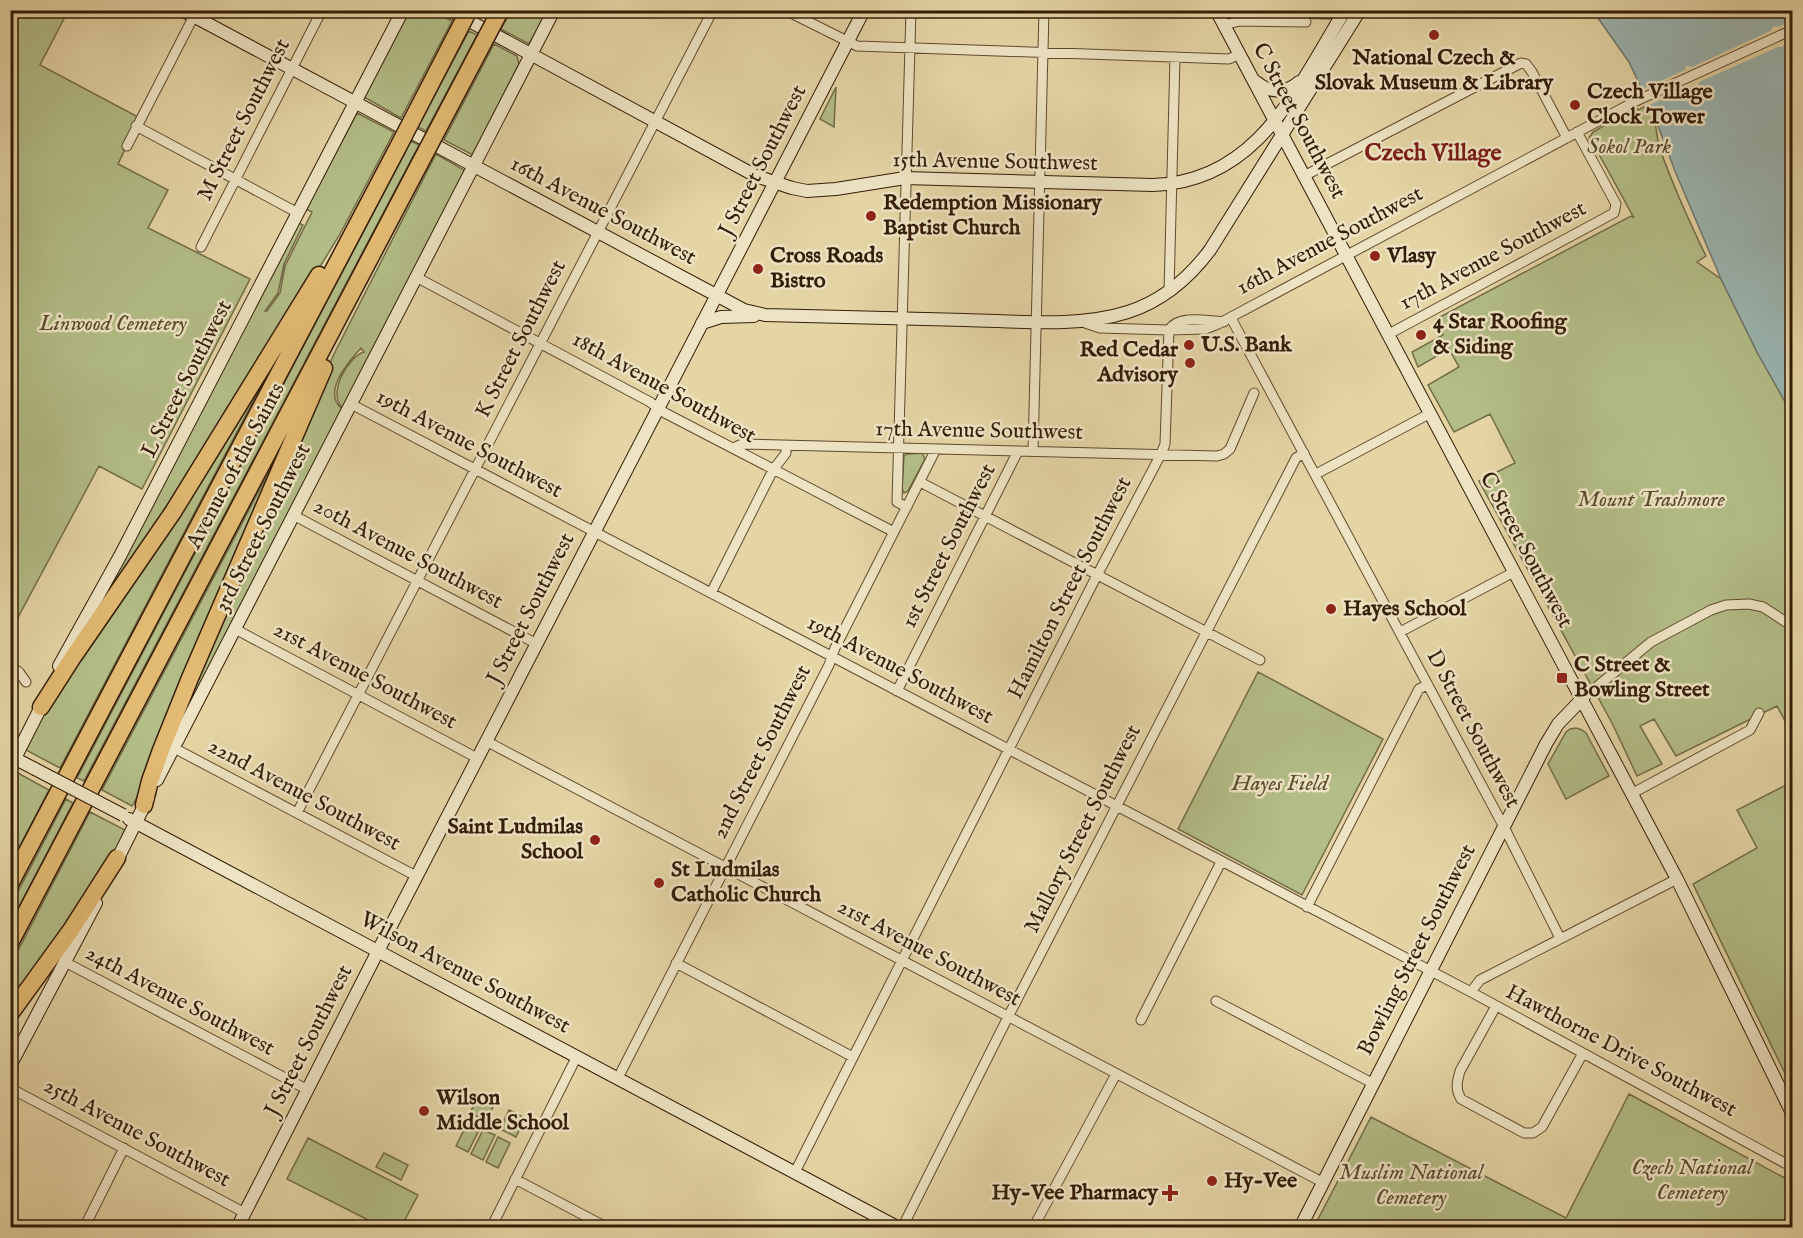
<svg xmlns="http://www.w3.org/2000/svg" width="1803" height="1238" viewBox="0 0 1803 1238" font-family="'IM FELL English',serif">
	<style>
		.green { fill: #b3bd87; stroke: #736c47; stroke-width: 1.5 }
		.water { fill: #9bb6b2; stroke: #71786e; stroke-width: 1.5 }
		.pier { fill: #e5d5a5 }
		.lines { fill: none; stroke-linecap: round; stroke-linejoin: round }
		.street-casing { stroke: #604a2e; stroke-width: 11 }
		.secondary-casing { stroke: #331c07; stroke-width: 14 }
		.highway-casing { stroke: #331c07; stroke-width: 19 }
		.street { stroke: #eee4c4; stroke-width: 9 }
		.secondary { stroke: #eee4c4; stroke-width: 12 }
		.highway { stroke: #e2ba72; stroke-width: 16 }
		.secondary-bridge-casing { stroke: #331c07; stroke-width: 14; stroke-linecap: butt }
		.highway-bridge-casing { stroke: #331c07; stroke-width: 19; stroke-linecap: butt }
		.secondary-bridge { stroke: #eee4c4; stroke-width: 12 }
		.highway-bridge { stroke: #e2ba72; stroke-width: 16 }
		.poi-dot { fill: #8f2418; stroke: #eee4c4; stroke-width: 2 }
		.labels { text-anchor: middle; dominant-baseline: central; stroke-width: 5; stroke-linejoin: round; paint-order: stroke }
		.poi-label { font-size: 22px; font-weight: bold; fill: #331c07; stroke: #eee4c4; text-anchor: start }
		.street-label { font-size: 22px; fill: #331c07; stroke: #eee4c4 }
		.park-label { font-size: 22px; font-style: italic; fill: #594c2d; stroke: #eee4c4 }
		.neighbourhood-label { font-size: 24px; font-weight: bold; fill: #7a1f14; stroke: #eee4c4 }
	</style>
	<rect width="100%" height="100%" fill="#e5d5a5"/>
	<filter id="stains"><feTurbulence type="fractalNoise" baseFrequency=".00333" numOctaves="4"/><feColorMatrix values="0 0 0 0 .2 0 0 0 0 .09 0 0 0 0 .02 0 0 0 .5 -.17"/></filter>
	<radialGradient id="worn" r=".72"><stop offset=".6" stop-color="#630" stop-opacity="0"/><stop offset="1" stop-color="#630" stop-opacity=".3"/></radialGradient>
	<path class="green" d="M10,11H68L40,65L140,118L118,164L168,190L148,228L250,279L142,489L99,466L15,623L10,621Z
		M408,11H432L452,21L401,118L364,97Z
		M511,11H547L529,44L501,29Z
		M1223,11H1338L1333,19L1232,16L1227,15Z
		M469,31L477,35L426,131L418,127Z
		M494,44L517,56L519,64L473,155L444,140Z
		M836,87L834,127L820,119Z
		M1648,105C1658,123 1655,132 1660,149C1673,186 1689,221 1706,256L1697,262L1721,279L1758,354L1792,414V734L1777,706L1676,756L1654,719L1640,726L1662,764L1637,776L1612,723L1479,481L1515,463L1490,414L1454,432L1428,385L1459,367L1449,349L1418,367L1412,352L1443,335L1436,319L1631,216L1634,218L1596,149L1590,144L1589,138L1593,132L1636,107L1638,110Z
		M357,113L394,132L340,234L193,474L84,626L169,472L299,223L303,225L284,264L278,293L265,311H267L280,293L285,266L312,212L306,209Z
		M411,141L419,145L84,781L77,778Z
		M436,154L464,170L463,174L343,408C326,394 349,356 364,352L361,348C350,360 321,392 342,409L198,688L178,732L177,720L333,356Z
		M266,377L60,768L26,750L45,710Z
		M291,430L136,799L132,806L102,790Z
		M922,453L925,459L908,491L904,493L902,489L904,456L907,454Z
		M1258,672L1383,739L1302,895L1178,829Z
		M1576,728L1582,730L1586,733L1609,776L1566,799L1548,764L1566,732L1570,729Z
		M16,772L49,790L11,863V783Z
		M1792,782V1088L1693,884L1757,848L1737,810Z
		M66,799L73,803L11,922V905Z
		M90,812L125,830L112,859L11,1008V964Z
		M1629,1094L1792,1182V1227H1314L1371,1117L1566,1218Z
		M479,1095L495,1103L486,1121L470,1113Z
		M509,1110L525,1118L516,1137L500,1129Z
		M468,1122L480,1128L468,1152L456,1146Z
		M483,1130L495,1135L483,1160L471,1154Z
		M498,1137L510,1143L498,1168L486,1162Z
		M308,1138L418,1195L401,1227H382L287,1179Z
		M384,1153L408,1165L401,1180L376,1167Z"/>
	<path class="water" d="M1593,11H1792V414L1758,354L1721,279L1675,171L1655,118L1629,62Z"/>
	<path class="pier" d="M1792,21V40L1785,43L1783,47H1778L1699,82L1698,86H1692L1645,107L1638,91L1685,70L1686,66L1692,67L1770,31L1774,26L1778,27Z"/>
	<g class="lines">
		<defs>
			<path id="street" d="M785,10L857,46L1229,59L1240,54
				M1224,25L1240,21L1306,22
				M136,126L298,213
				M127,146L197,10
				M1304,176L1521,63L1526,64L1532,72L1567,138
				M201,247L322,10
				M416,277L650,402L665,413L894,532
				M1169,291L1175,57
				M1231,318L1504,827L1560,938
				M1082,322L1100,328L1169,330L1205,329L1218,324L1634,102L1792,30
				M1387,335L1614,213L1616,204L1577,132
				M351,404L1471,992L1792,1167
				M733,448L742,444L1217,456L1224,454L1230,449L1254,393
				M1033,451L1044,10
				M1316,474L1429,414
				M920,482L1260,660
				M907,507L897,502L911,10
				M293,515L537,644
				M711,593L773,470L786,453V446
				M235,629L477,758
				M1400,632L1514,572
				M10,666L19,672L26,682
				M897,691L1018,451
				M1582,699L1651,642L1711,610L1726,605L1749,604L1763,607L1792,626
				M486,741L1322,1182
				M174,748L416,876
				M1631,794L1750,730L1759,713
				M297,813L713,10
				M1307,907L1419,689L1427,685
				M65,962L308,1090
				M676,963L853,1057
				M1471,992L1480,980L1677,879
				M1216,1001L1372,1083
				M1496,1006L1460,1071C1457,1082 1455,1089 1461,1099L1524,1133H1533L1542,1127L1583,1053
				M1141,1020L1221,862
				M618,1078L829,665L835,648L936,449
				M10,1088L245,1213
				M795,1172L1093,583L1161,454L1165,444L1169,330C1178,314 1208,321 1224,322
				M515,1179L608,1228
				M84,1228L124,1148
				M491,1228L577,1056
				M902,1228L1008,1017L1296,458L1304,453
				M1033,1228L1116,1074"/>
			<path id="secondary" d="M182,10L744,310L765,315C831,317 898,318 965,320C1018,321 1077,328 1128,312C1162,301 1189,278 1210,250L1360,10
				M449,10L756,176L792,188L807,191L836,189L905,178L1153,185C1258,182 1297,88 1345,10
				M1216,10L1677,879L1792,1113
				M1255,81C1269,93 1285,94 1299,82
				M702,323L721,317L754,316
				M59,666L120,556L403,10
				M10,756L35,769
				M10,768L44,701
				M157,780L554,10
				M129,819L899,1228
				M114,866L148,798
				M10,1066L96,903
				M237,1228L378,951L864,10
				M1300,1228L1546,744L1558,724L1582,699"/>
			<path id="highway" d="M41,707L73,657L173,512L319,275
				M144,805L150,781L161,750L190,678L324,368
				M10,884L396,151
				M10,943L420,163
				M10,1014L71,930L117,858"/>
		</defs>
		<use href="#street" class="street-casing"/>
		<use href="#secondary" class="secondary-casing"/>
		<use href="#highway" class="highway-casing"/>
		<use href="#street" class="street"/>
		<use href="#secondary" class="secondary"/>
		<use href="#highway" class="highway"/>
		<defs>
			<path id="secondary-bridge" d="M35,769L123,815"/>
			<path id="highway-bridge" d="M396,151L469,10
				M420,163L500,11"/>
		</defs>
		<use href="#secondary-bridge" class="secondary-bridge-casing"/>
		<use href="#highway-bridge" class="highway-bridge-casing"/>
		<use href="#secondary-bridge" class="secondary-bridge"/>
		<use href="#highway-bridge" class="highway-bridge"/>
	</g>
	<g class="poi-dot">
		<circle cx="1434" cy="35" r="6"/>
		<circle cx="1575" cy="105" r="6"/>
		<circle cx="871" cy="216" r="6"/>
		<circle cx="1375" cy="256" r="6"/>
		<circle cx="758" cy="269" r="6"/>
		<circle cx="1421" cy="335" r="6"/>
		<circle cx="1189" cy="345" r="6"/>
		<circle cx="1190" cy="363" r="6"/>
		<circle cx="1331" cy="609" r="6"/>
		<rect x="1556" y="672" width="12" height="12" rx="3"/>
		<circle cx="595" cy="840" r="6"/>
		<circle cx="659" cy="883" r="6"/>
		<circle cx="424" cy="1111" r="6"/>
		<circle cx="1212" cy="1181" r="6"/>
		<path d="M1167 1184h6v6h6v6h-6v6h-6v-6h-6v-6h6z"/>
	</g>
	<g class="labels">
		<g class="poi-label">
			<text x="1434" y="58" text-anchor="middle">National Czech &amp;<tspan x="1434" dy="25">Slovak Museum &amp; Library</tspan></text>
			<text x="1587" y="92">Czech Village<tspan x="1587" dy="25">Clock Tower</tspan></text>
			<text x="883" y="203">Redemption Missionary<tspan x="883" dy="25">Baptist Church</tspan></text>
			<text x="770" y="256">Cross Roads<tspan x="770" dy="25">Bistro</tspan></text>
			<text x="1387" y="256">Vlasy</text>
			<text x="1433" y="322">4 Star Roofing<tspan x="1433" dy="25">&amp; Siding</tspan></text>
			<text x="1201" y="345">U.S. Bank</text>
			<text x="1178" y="350" text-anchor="end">Red Cedar<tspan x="1178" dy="25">Advisory</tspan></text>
			<text x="1343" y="609">Hayes School</text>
			<text x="1574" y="665">C Street &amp;<tspan x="1574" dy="25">Bowling Street</tspan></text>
			<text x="583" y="827" text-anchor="end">Saint Ludmilas<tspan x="583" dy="25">School</tspan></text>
			<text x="671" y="870">St Ludmilas<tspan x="671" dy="25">Catholic Church</tspan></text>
			<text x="436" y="1098">Wilson<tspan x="436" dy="25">Middle School</tspan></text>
			<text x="1224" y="1181">Hy-Vee</text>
			<text x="1158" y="1193" text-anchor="end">Hy-Vee Pharmacy</text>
		</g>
		<g class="street-label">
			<text transform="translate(244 120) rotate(-63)">M Street Southwest</text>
			<text transform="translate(1299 121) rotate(62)">C Street Southwest</text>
			<text transform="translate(763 161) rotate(-63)">J Street Southwest</text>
			<text transform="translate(995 162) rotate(1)">15th Avenue Southwest</text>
			<text transform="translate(603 211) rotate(28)">16th Avenue Southwest</text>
			<text transform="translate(1330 241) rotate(-28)">16th Avenue Southwest</text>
			<text transform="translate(1493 256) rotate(-28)">17th Avenue Southwest</text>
			<text transform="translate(521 339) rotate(-63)">K Street Southwest</text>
			<text transform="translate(187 379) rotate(-63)">L Street Southwest</text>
			<text transform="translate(664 388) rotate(29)">18th Avenue Southwest</text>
			<text transform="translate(979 431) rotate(1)">17th Avenue Southwest</text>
			<text transform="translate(469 444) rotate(28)">19th Avenue Southwest</text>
			<text transform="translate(236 466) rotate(-62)">Avenue of the Saints</text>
			<text transform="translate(263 528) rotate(-63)">3rd Street Southwest</text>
			<text transform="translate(949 546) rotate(-63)">1st Street Southwest</text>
			<text transform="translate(1526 550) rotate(62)">C Street Southwest</text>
			<text transform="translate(408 554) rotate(28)">20th Avenue Southwest</text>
			<text transform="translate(1070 588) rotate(-63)">Hamilton Street Southwest</text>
			<text transform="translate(531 609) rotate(-63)">J Street Southwest</text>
			<text transform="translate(900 670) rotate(28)">19th Avenue Southwest</text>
			<text transform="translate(365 676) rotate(28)">21st Avenue Southwest</text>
			<text transform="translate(1473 729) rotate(62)">D Street Southwest</text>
			<text transform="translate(762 752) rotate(-63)">2nd Street Southwest</text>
			<text transform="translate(304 795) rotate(28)">22nd Avenue Southwest</text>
			<text transform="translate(1083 829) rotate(-63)">Mallory Street Southwest</text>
			<text transform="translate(1417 950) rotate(-63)">Bowling Street Southwest</text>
			<text transform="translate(929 953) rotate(28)">21st Avenue Southwest</text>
			<text transform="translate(465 973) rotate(28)">Wilson Avenue Southwest</text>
			<text transform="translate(180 1001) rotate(28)">24th Avenue Southwest</text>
			<text transform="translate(309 1041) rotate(-63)">J Street Southwest</text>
			<text transform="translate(1621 1051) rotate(28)">Hawthorne Drive Southwest</text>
			<text transform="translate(137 1133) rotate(28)">25th Avenue Southwest</text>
		</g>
		<g class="park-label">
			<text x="1629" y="147">Sokol Park</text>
			<text x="113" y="324">Linwood Cemetery</text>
			<text x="1651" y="500">Mount Trashmore</text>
			<text x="1280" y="784">Hayes Field</text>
			<text x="1692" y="1168">Czech National<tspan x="1692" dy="25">Cemetery</tspan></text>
			<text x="1411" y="1173">Muslim National<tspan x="1411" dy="25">Cemetery</tspan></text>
		</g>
		<g class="neighbourhood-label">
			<text x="1433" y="153">Czech Village</text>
		</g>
	</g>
	<rect width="1803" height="1238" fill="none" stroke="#e5d5a5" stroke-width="36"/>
	<rect x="12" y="12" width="1779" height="1214" fill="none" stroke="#331c07" stroke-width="3"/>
	<rect x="18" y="18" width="1767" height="1202" fill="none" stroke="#331c07" stroke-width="1.5"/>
	<rect width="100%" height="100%" filter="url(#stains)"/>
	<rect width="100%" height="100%" fill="url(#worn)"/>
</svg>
